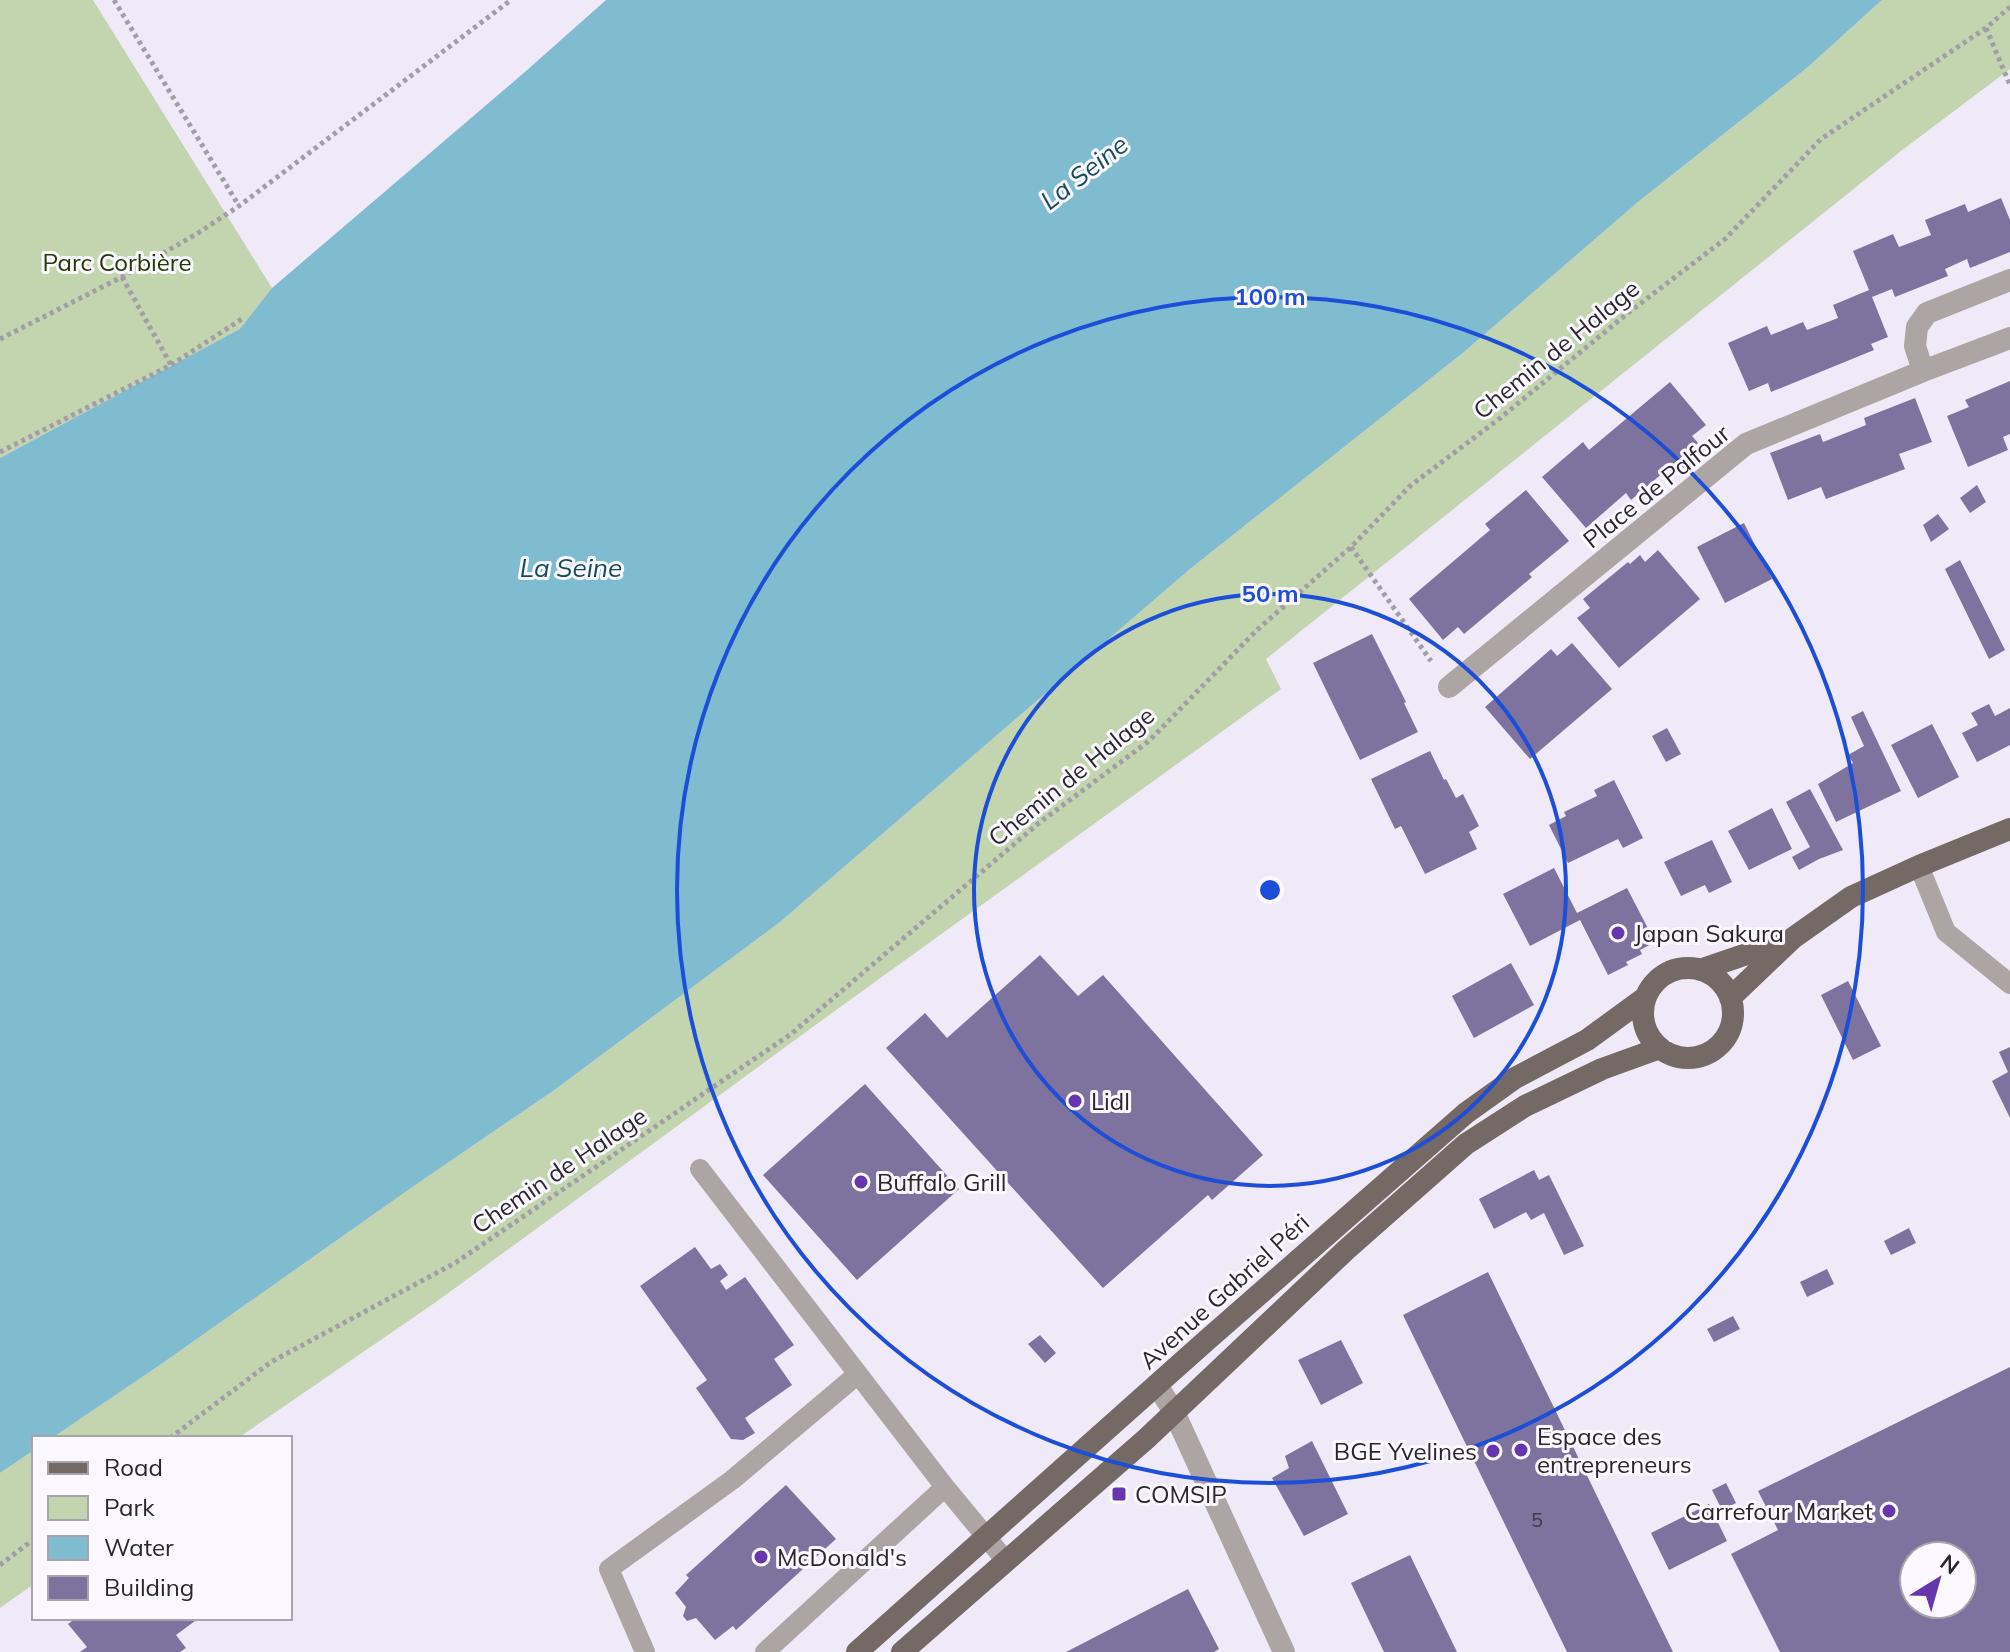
<svg xmlns="http://www.w3.org/2000/svg" width="2010" height="1652" viewBox="0 0 2010 1652" font-family="Mulish,sans-serif">
	<style>
		.green { fill: #c3d5ae }
		.water { fill: #7fbcd0 }
		.building { fill: #7e729f; fill-rule: evenodd }
		.lines { fill: none; stroke-linecap: round; stroke-linejoin: round }
		.path { stroke: #a29ea8; stroke-width: 5; stroke-dasharray: 4 4; stroke-linecap: butt }
		.service { stroke: #aca5a3; stroke-width: 20 }
		.minor { stroke: #aca5a3; stroke-width: 22 }
		.primary { stroke: #756966; stroke-width: 22 }
		.ring { fill: none; stroke: #1d4ed8; stroke-width: 4 }
		.poi-dot { fill: #6536ad; stroke: #fbf9ff; stroke-width: 3 }
		.labels { text-anchor: middle; dominant-baseline: central; stroke-width: 6; stroke-linejoin: round; paint-order: stroke }
		.number-label { font-size: 20px; fill: #3e3a49 }
		.park-label { font-size: 24px; fill: #273903; stroke: #fbf9ff }
		.street-label { font-size: 24px; fill: #29272c; stroke: #fbf9ff }
		.poi-label { font-size: 24px; fill: #29272c; stroke: #fbf9ff; text-anchor: start }
		.water-label { font-size: 26px; font-style: italic; fill: #174b5a; stroke: #fbf9ff }
		.centre { fill: #1d4ed8; stroke: #fbf9ff; stroke-width: 4 }
		.ring-label { font-size: 24px; text-anchor: middle; font-weight: bold; fill: #1d4ed8; stroke: #fbf9ff; stroke-width: 6; stroke-linejoin: round; paint-order: stroke }
	</style>
	<rect width="100%" height="100%" fill="#f0eaf8"/>
	<path class="green" d="M0,0H93L272,288L241,329L0,458Z
		M1882,0H2010V69L1901,151L1266,659L1281,689L843,1005L436,1302L238,1438H52L160,1365L411,1188L553,1091L780,922L1190,569L1464,352L1638,202L1808,67Z
		M34,1450V1584L0,1608V1473Z"/>
	<path class="water" d="M606,0H1882L1808,67L1638,202L1464,352L1190,569L780,922L553,1091L411,1188L160,1365L52,1438H34V1450L0,1473V458L240,329L272,288L526,71Z"/>
	<path class="building" d="M2001,198L2010,220V252L1970,268L1967,259L1945,269L1948,276L1895,297L1892,289L1872,297L1888,337L1871,344L1874,350L1771,392L1768,383L1749,391L1728,343L1767,326L1771,335L1803,322L1807,330L1838,318L1833,305L1869,290L1853,251L1893,234L1899,247L1931,235L1925,220L1965,204L1968,212Z
		M2010,381V434L2003,437L2008,450L1968,467L1947,416L1969,407L1965,400Z
		M1670,382L1706,425L1692,436L1698,443L1631,500L1626,493L1586,528L1542,477L1583,442L1589,450Z
		M1915,398L1932,442L1899,454L1905,469L1826,499L1821,487L1788,500L1770,453L1820,434L1823,442L1846,433L1866,425L1864,418Z
		M1977,485L1986,502L1970,513L1960,498Z
		M1526,490L1569,541L1529,574L1532,577L1464,634L1458,627L1443,640L1409,599L1490,530L1485,524Z
		M1938,514L1949,529L1931,542L1923,525Z
		M1744,523L1772,579L1725,603L1697,547Z
		M1658,550L1700,599L1619,668L1577,618L1590,608L1583,599L1628,562L1630,564L1640,555L1645,562Z
		M1960,560L2005,650L1989,659L1945,569Z
		M1372,634L1406,702L1404,703L1418,732L1360,760L1313,663Z
		M1572,643L1612,689L1530,759L1485,707L1551,649L1557,656Z
		M1989,704L1995,716L2010,708V745L1977,762L1962,733L1978,725L1971,713Z
		M1863,711L1901,791L1836,822L1818,784L1853,763L1848,755L1864,746L1851,717Z
		M1932,724L1959,777L1918,798L1891,745Z
		M1667,728L1681,754L1666,762L1652,736Z
		M1430,751L1444,780L1446,779L1456,798L1463,794L1479,826L1469,832L1477,849L1425,874L1401,826L1395,829L1371,779Z
		M1614,780L1643,838L1623,848L1618,839L1568,863L1549,825L1566,816L1564,812L1597,796L1594,790Z
		M1810,789L1843,850L1819,859L1799,870L1792,857L1810,847L1786,802Z
		M1772,808L1792,849L1749,870L1728,831Z
		M1712,840L1732,882L1709,893L1705,885L1681,896L1664,862Z
		M1554,868L1577,913L1627,888L1655,942L1640,950L1642,954L1626,962L1628,965L1608,975L1580,920L1530,946L1503,894Z
		M1040,955L1078,996L1103,975L1263,1155L1212,1200L1208,1195L1103,1288L886,1048L925,1013L947,1038Z
		M1511,963L1534,1005L1474,1038L1452,996Z
		M1848,981L1881,1046L1853,1060L1821,995Z
		M2010,1047V1118L1992,1081L2008,1072L1999,1052Z
		M865,1084L959,1189L857,1280L763,1175Z
		M1534,1170L1539,1180L1549,1175L1584,1246L1564,1255L1544,1213L1531,1220L1526,1212L1494,1229L1479,1199Z
		M1909,1228L1916,1243L1891,1255L1884,1241Z
		M695,1247L711,1269L720,1264L728,1275L720,1281L726,1290L745,1277L794,1345L774,1359L792,1385L745,1418L755,1433L743,1440L731,1439L696,1388L707,1380L640,1286Z
		M1827,1269L1834,1284L1807,1297L1800,1282Z
		M1488,1272L1614,1531L1673,1652H1567L1403,1315Z
		M1733,1316L1740,1329L1714,1342L1707,1329Z
		M1040,1335L1056,1353L1045,1363L1028,1344Z
		M1341,1340L1363,1383L1321,1405L1298,1360Z
		M2010,1367V1652H1780L1731,1554L1778,1530L1758,1491ZM1914,1556H1962V1604H1914Z
		M1312,1441L1348,1514L1304,1536L1272,1478L1289,1468L1285,1456Z
		M1726,1483L1736,1503L1722,1510L1712,1490Z
		M786,1485L836,1539L736,1630L733,1626L715,1640L696,1618L687,1621L683,1616L686,1607L675,1593L689,1578L686,1575Z
		M1709,1504L1727,1541L1669,1570L1651,1533Z
		M1410,1555L1457,1652H1384L1351,1583Z
		M1188,1589L1219,1649L1214,1652H1066Z
		M76,1618H199L176,1635L186,1648L180,1652H80L87,1647L68,1624Z"/>
	<g class="lines">
		<path class="path" d="M114,0L239,206
			M1986,28L2010,85
			M122,277L171,365
			M0,339L122,277L198,233L239,206L511,0
			M0,452L171,365L245,317
			M1351,547L1431,661
			M170,1438L271,1362L455,1263L791,1034L1039,823L1149,741L1257,630L1351,547L1410,486L1499,419L1628,313L1725,239L1821,139L1986,28L2010,7
			M0,1565L34,1539"/>
		<path class="service" d="M1919,866L1946,932L2010,984
			M700,1169L945,1487L1006,1561
			M645,1652L609,1569L732,1480L858,1374
			M765,1652L945,1487"/>
		<path class="minor" d="M1923,371L1915,346L1917,327L1927,313L2010,280
			M1449,687L1746,444L1923,371L2010,338
			M1157,1385L1174,1412L1284,1652"/>
		<path class="primary" d="M1643 1013a45 45 0 1 1 90 0a45 45 0 1 1-90 0Z
			M1700,970L1785,941
			M1730,998L1793,938L1851,897L1919,866L2010,829
			M857,1652L1207,1340L1466,1113L1515,1078L1587,1040L1646,997
			M902,1652L1146,1439L1347,1249L1466,1144L1525,1106L1602,1069L1660,1048"/>
	</g>
	<g class="ring">
		<circle cx="1270" cy="890" r="296"/>
		<circle cx="1270" cy="890" r="593"/>
	</g>
	<g class="poi-dot">
		<circle cx="1618" cy="933" r="8"/>
		<circle cx="1075" cy="1101" r="8"/>
		<circle cx="861" cy="1182" r="8"/>
		<circle cx="1521" cy="1450" r="8"/>
		<circle cx="1493" cy="1451" r="8"/>
		<rect x="1111" y="1486" width="16" height="16" rx="4"/>
		<circle cx="1889" cy="1511" r="8"/>
		<circle cx="761" cy="1557" r="8"/>
	</g>
	<g class="labels">
		<g class="number-label">
			<text x="1537" y="1519">5</text>
		</g>
		<g class="park-label">
			<text x="117" y="262">Parc Corbière</text>
		</g>
		<g class="street-label">
			<text transform="translate(1556 349) rotate(-39)">Chemin de Halage</text>
			<text transform="translate(1656 486) rotate(-39)">Place de Palfour</text>
			<text transform="translate(1071 776) rotate(-39)">Chemin de Halage</text>
			<text transform="translate(559 1170) rotate(-34)">Chemin de Halage</text>
			<text transform="translate(1224 1291) rotate(-42)">Avenue Gabriel Péri</text>
		</g>
		<g class="poi-label">
			<text x="1634" y="933">Japan Sakura</text>
			<text x="1091" y="1101">Lidl</text>
			<text x="877" y="1182">Buffalo Grill</text>
			<text x="1537" y="1436">Espace des<tspan x="1537" dy="28">entrepreneurs</tspan></text>
			<text x="1477" y="1451" text-anchor="end">BGE Yvelines</text>
			<text x="1135" y="1494">COMSIP</text>
			<text x="1873" y="1511" text-anchor="end">Carrefour Market</text>
			<text x="777" y="1557">McDonald's</text>
		</g>
		<g class="water-label">
			<text transform="translate(1084 172) rotate(-38)">La Seine</text>
			<text x="571" y="567">La Seine</text>
		</g>
	</g>
	<circle cx="1270" cy="890" r="12" class="centre"/>
	<g class="ring-label">
		<text x="1270" y="305">100 m</text>
		<text x="1270" y="602">50 m</text>
	</g>
	<rect x="32" y="1436" width="260" height="184" fill="#fbf9ff" stroke="#a7a5ab" stroke-width="2"/>
	<rect x="48" y="1462" width="40" height="12" fill="#756966" stroke="#a7a5ab" stroke-width="2"/>
	<text x="104" y="1476" font-size="24" fill="#29272c">Road</text>
	<rect x="48" y="1496" width="40" height="24" fill="#c3d5ae" stroke="#a7a5ab" stroke-width="2"/>
	<text x="104" y="1516" font-size="24" fill="#29272c">Park</text>
	<rect x="48" y="1536" width="40" height="24" fill="#7fbcd0" stroke="#a7a5ab" stroke-width="2"/>
	<text x="104" y="1556" font-size="24" fill="#29272c">Water</text>
	<rect x="48" y="1576" width="40" height="24" fill="#7e729f" stroke="#a7a5ab" stroke-width="2"/>
	<text x="104" y="1596" font-size="24" fill="#29272c">Building</text>
	<g transform="translate(1938 1580) rotate(37)"><circle r="38" fill="#fbf9ff" stroke="#a7a5ab" stroke-width="2"/>
	<path d="M0-6L14 30L0 20L-14 30Z" fill="#6536ad"/>
	<text y="-12" font-size="22" font-weight="bold" text-anchor="middle" fill="#29272c">N</text>
	</g>
</svg>
